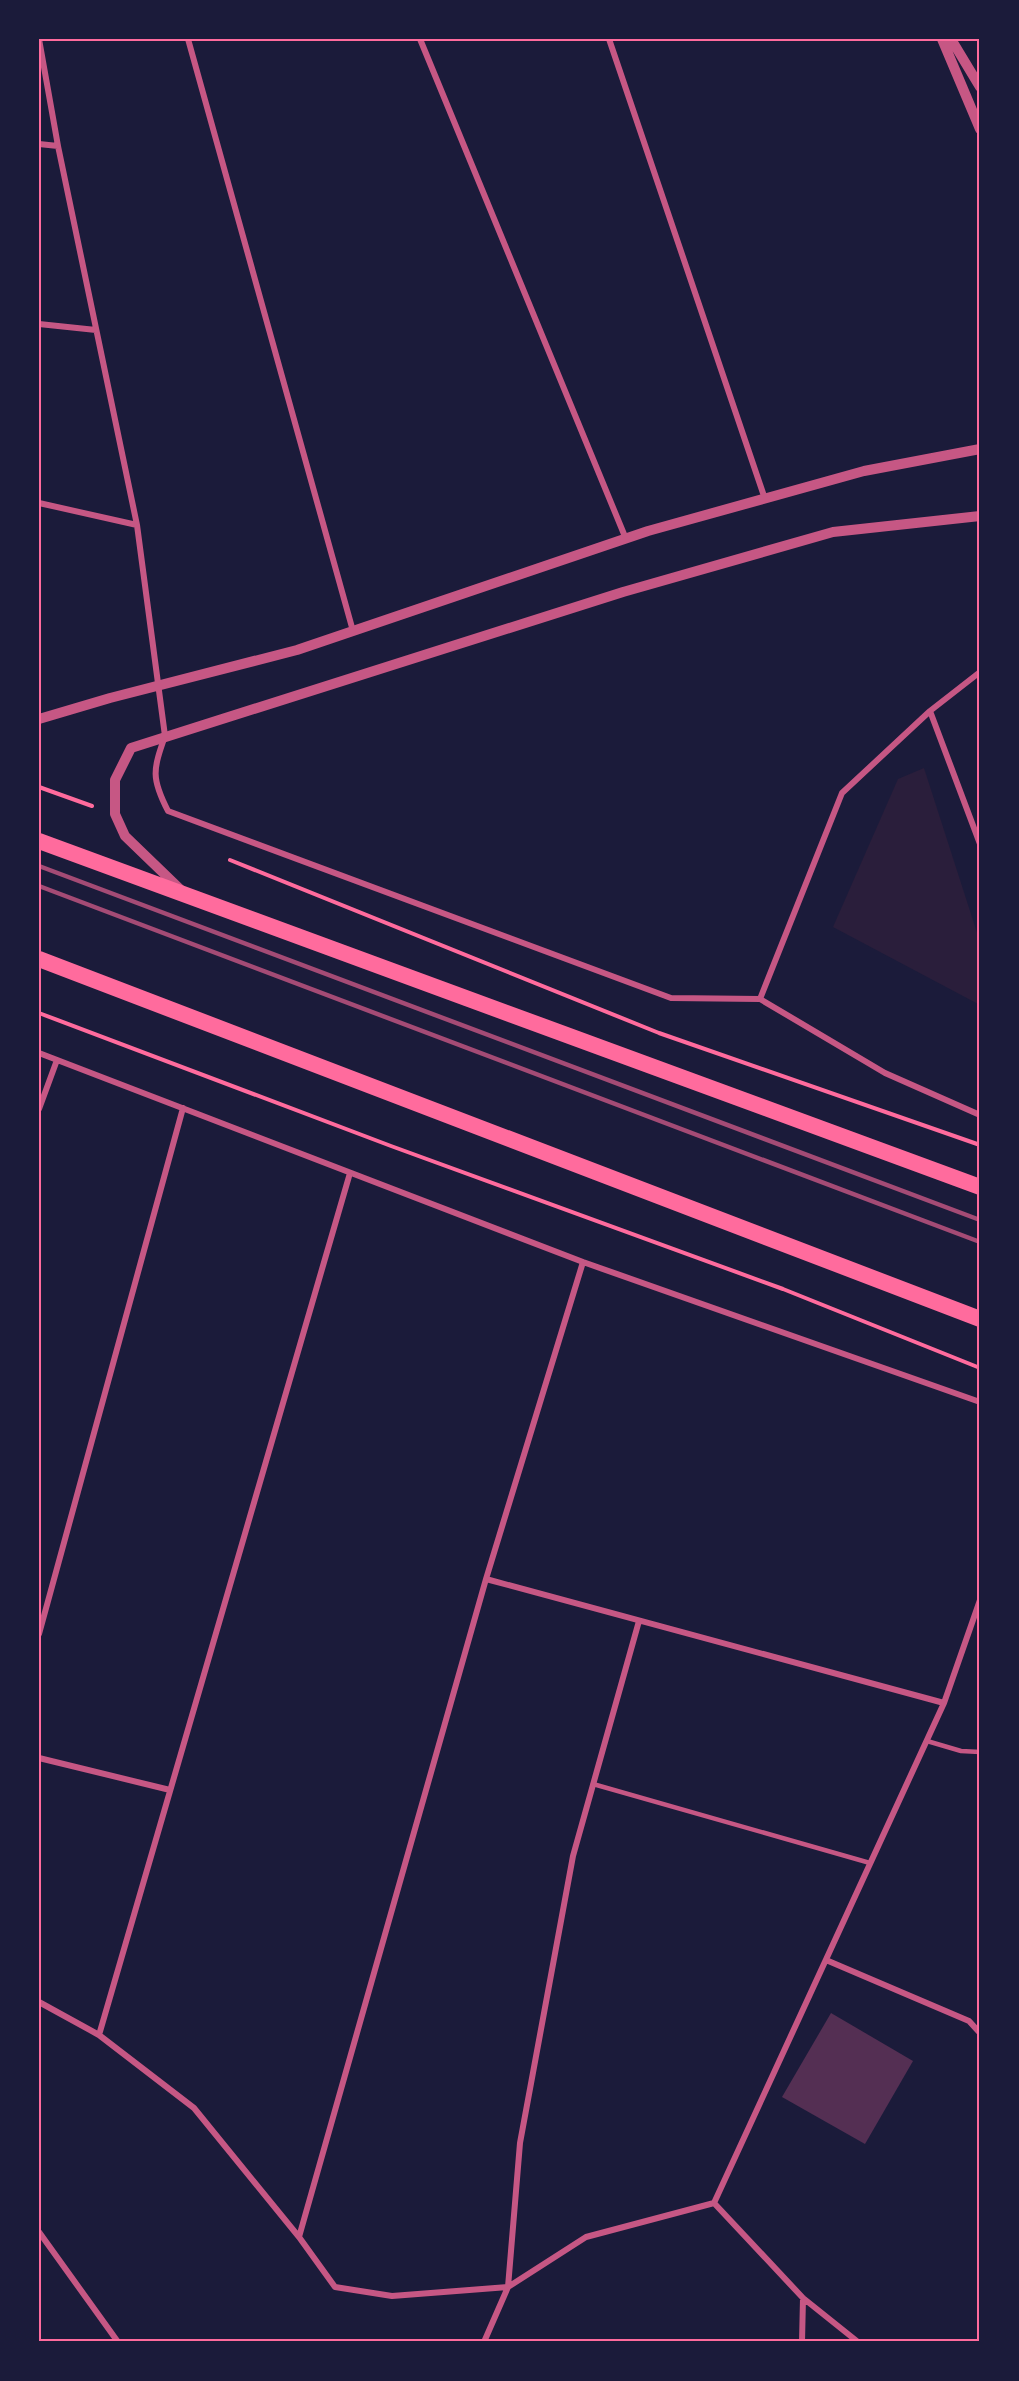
<svg xmlns="http://www.w3.org/2000/svg" width="1019" height="2381" viewBox="0 0 1019 2381" font-family="'PT Serif',serif">
	<style>
		.green { fill: #2a1e3b }
		.building { fill: #542f53 }
		.lines { fill: none; stroke-linecap: round; stroke-linejoin: round }
		.path { stroke: #ff6b9d; stroke-width: 4 }
		.service { stroke: #c65784; stroke-width: 4.5 }
		.minor { stroke: #c65784; stroke-width: 6 }
		.tertiary { stroke: #c65784; stroke-width: 10 }
		.trunk { stroke: #ff6b9d; stroke-width: 16 }
		.rail { stroke: #a44b75; stroke-width: 4.5 }
		.neatline { fill: none; stroke: #ff6b9d; stroke-width: 2 }
	</style>
	<rect width="100%" height="100%" fill="#1b1b3a"/>
	<path class="green" d="M924,768L980,942V1005L833,927L898,779Z"/>
	<path class="building" d="M831,2013L913,2061L865,2144L782,2097Z"/>
	<g class="lines">
		<path class="path" d="M39,787L92,806
			M230,860L659,1033L980,1145
			M39,1013L391,1146L783,1289L980,1368"/>
		<path class="service" d="M927,1741L961,1751L980,1752
			M593,1784L870,1863"/>
		<path class="minor" d="M39,39L58,146L137,525L165,736C153,770 151,778 168,811L671,998L760,999L885,1073L980,1115
			M188,39L353,631
			M420,39L626,539
			M609,39L765,499
			M39,144L58,146
			M39,324L96,330
			M39,503L137,525
			M930,711L980,844
			M760,999L842,793L930,711L980,672
			M39,1053L583,1262L980,1402
			M39,1109L57,1060
			M486,1579L944,1703
			M39,1634L183,1108
			M39,1758L170,1790
			M826,1960L969,2021L980,2033
			M39,2002L99,2035L194,2108L299,2237L335,2287L392,2296L508,2287L520,2143L573,1856L639,1621
			M99,2035L350,1173
			M714,2203L944,1703L980,1600
			M39,2232L118,2342
			M299,2237L486,1579L583,1262
			M484,2342L508,2287L586,2237L714,2203L803,2298L858,2342
			M802,2342L803,2298"/>
		<path class="tertiary" d="M942,39L980,129
			M951,39L980,87
			M39,719L110,698L297,650L648,531L864,471L980,449
			M182,891L125,836L115,814V780L131,748L623,592L833,532L980,516"/>
		<path class="trunk" d="M39,841L980,1187
			M39,959L980,1319"/>
		<path class="rail" d="M39,866L980,1220
			M39,886L980,1242"/>
	</g>
	<rect width="1019" height="2381" fill="none" stroke="#1b1b3a" stroke-width="81"/>
	<rect x="40" y="40" width="938" height="2300" class="neatline"/>
</svg>
